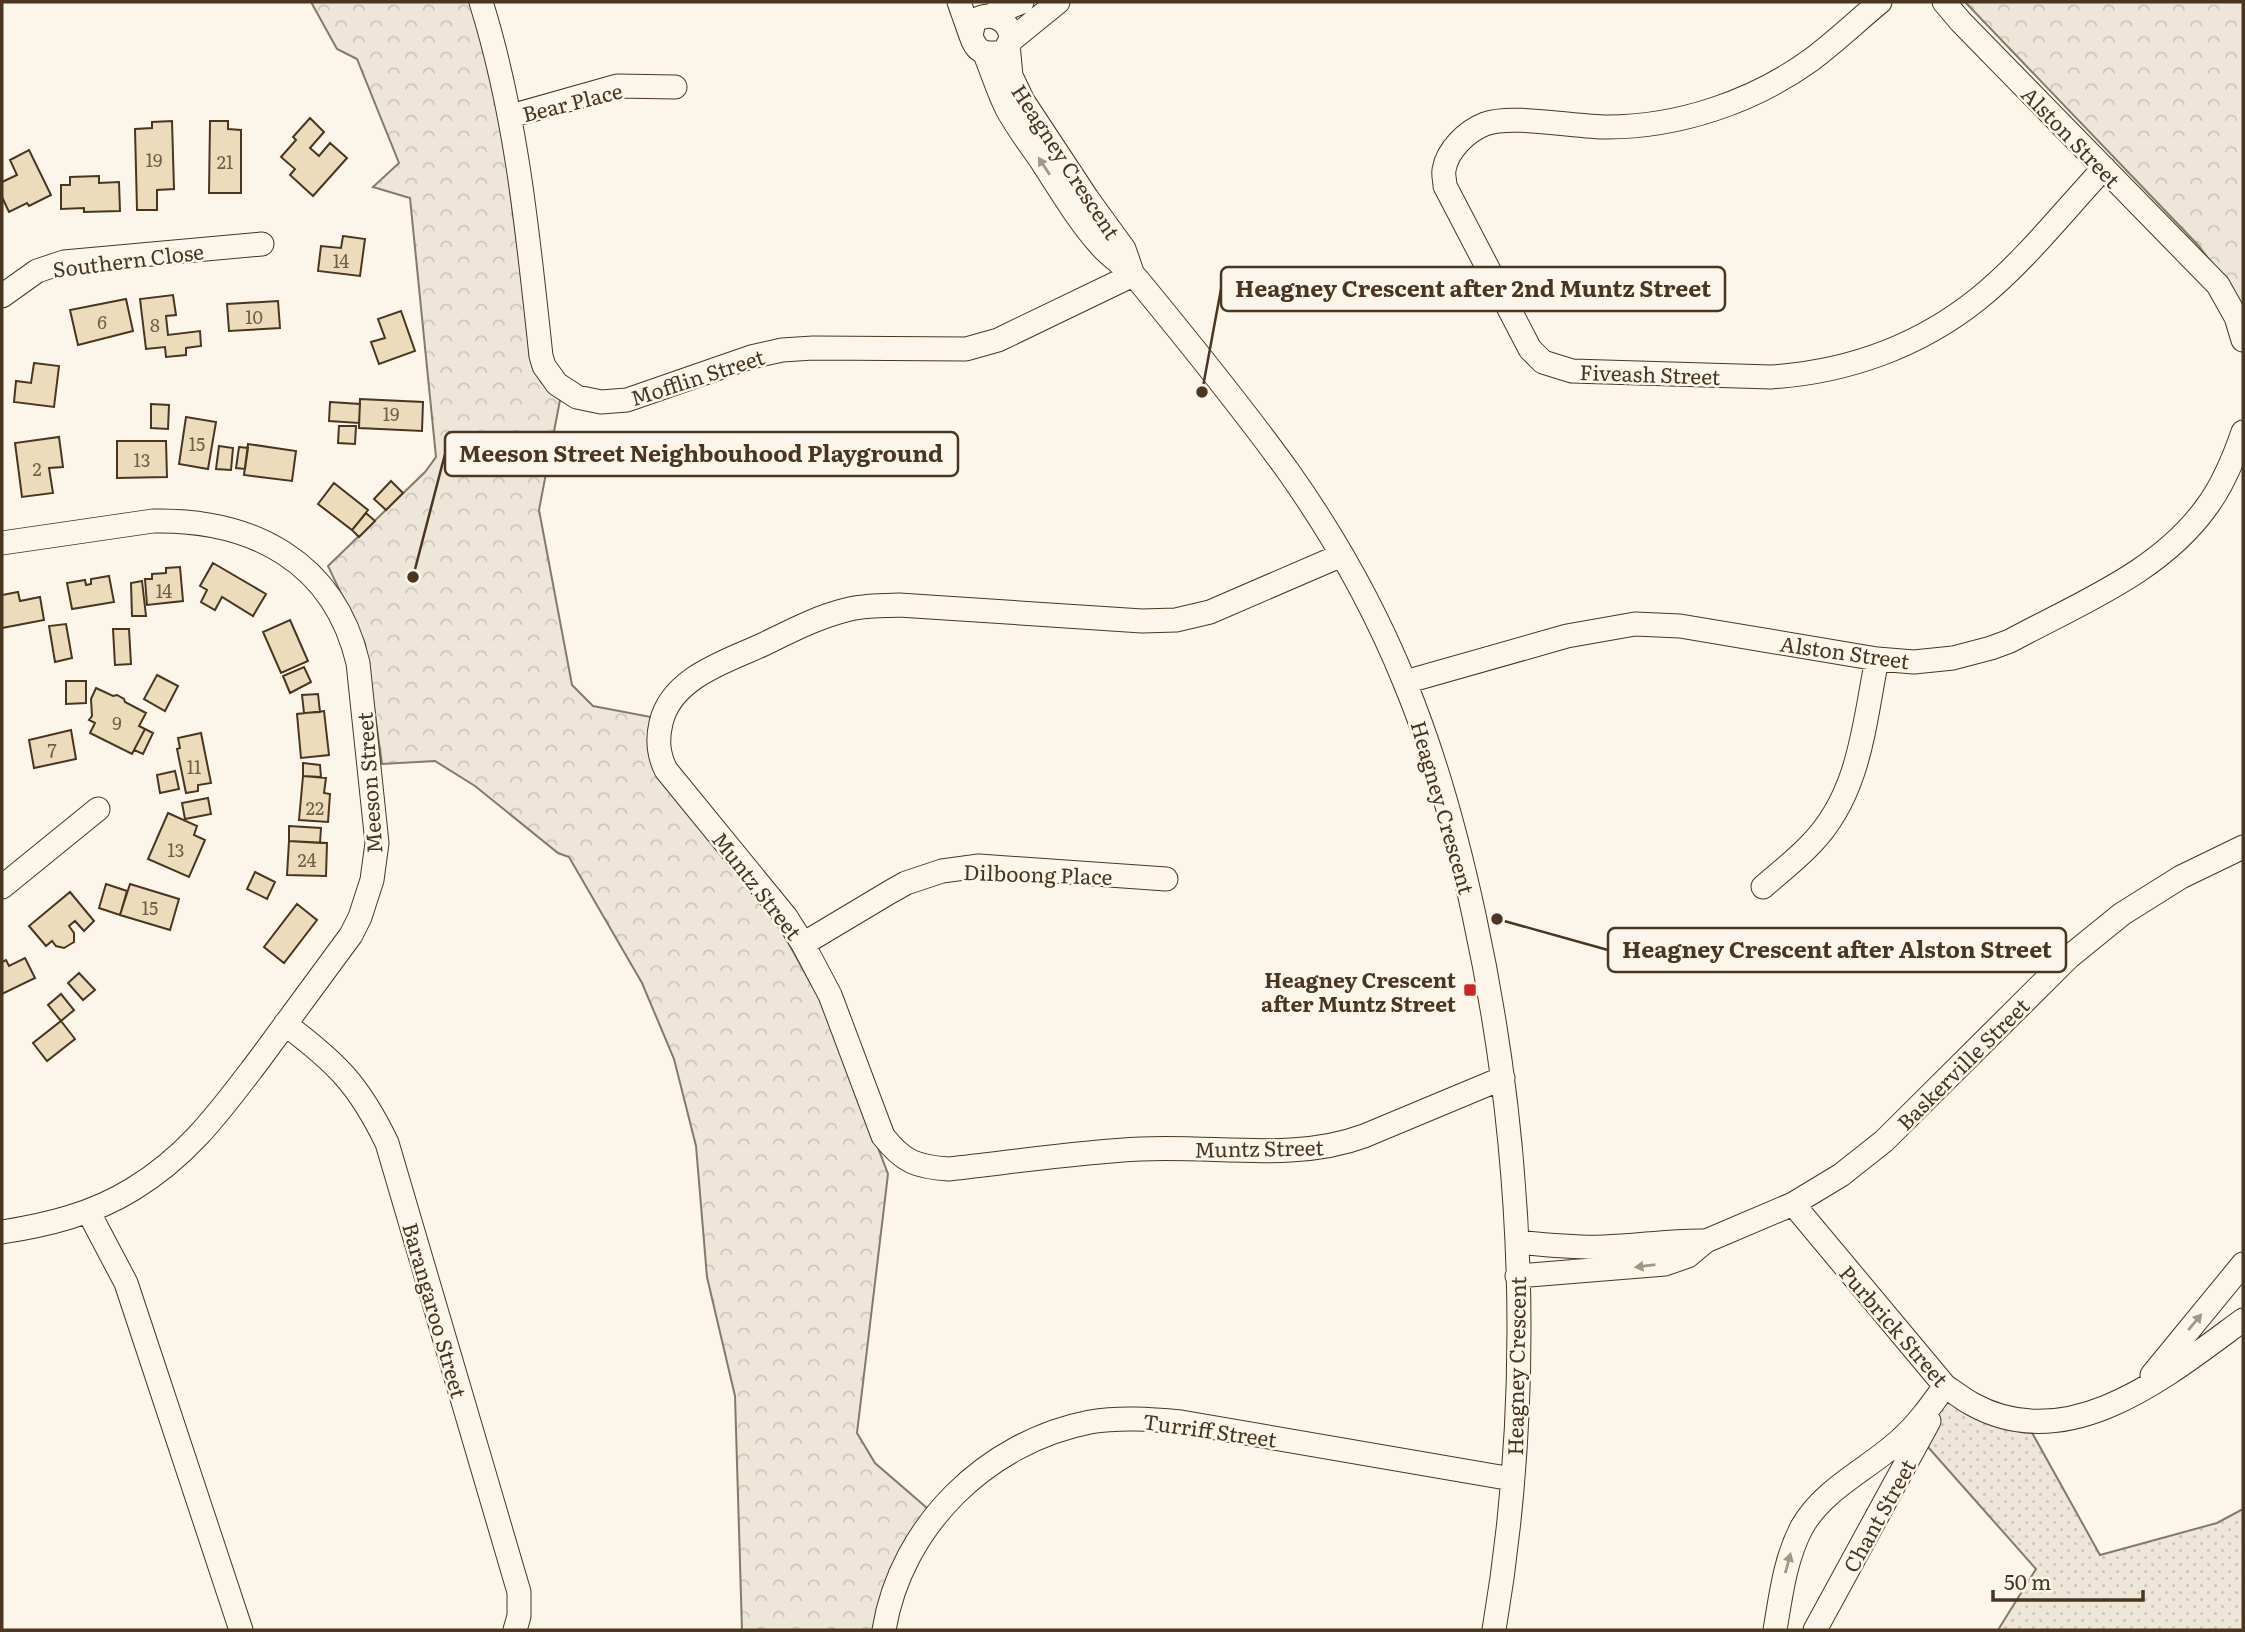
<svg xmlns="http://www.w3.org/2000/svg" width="2245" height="1632" viewBox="0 0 2245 1632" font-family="Literata,serif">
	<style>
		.grass { fill: url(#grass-dots); stroke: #887966; stroke-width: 2 }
		.park { fill: url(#park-crowns); stroke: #887966; stroke-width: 2 }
		.building { fill: #ecdcbc; stroke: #4a3520; stroke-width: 2 }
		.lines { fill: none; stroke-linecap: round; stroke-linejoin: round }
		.minor-casing { stroke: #4a3520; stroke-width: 25 }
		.minor { stroke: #fbf6e9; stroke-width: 23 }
		.oneway { fill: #a29684 }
		.poi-dot { fill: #c62828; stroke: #fbf6e9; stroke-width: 2.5 }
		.labels { text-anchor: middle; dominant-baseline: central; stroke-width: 5; stroke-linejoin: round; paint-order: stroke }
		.number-label { font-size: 18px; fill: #725f47 }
		.street-label { font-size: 21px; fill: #4a3520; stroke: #fbf6e9 }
		.poi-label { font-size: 21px; font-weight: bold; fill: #4a3520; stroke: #fbf6e9; text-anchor: end }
		.leader { fill: none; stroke: #4a3520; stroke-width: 2.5 }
		.callout-dot { fill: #4a3520; stroke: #fbf6e9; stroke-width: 2.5 }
		.callout { fill: #fbf6e9; stroke: #4a3520; stroke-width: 2.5 }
		.callout-label { font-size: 23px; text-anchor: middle; font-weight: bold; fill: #4a3520 }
	</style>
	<defs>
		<pattern id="grass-dots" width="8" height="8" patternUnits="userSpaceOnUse" patternTransform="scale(1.75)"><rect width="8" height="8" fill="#ede6d9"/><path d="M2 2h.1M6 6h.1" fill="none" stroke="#cdc6ba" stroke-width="1.8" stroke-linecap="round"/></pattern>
		<pattern id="park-crowns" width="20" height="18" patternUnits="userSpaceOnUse" patternTransform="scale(1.75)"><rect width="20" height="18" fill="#ede6d9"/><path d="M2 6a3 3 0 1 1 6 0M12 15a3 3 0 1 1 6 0" fill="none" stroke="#cdc6ba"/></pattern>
	</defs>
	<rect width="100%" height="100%" fill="#fbf6e9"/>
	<path class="grass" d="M1945,1386L2025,1420L2100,1555L2217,1523L2243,1509V1630H1998L2036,1569L1920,1438Z"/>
	<path class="park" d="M311,2H470L488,61L501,120L533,363L541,382L560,400L539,510L572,685L593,706L651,717V757L779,926L826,1011L888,1174L857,1433L875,1463L927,1508L909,1535L892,1570L874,1630H742L735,1396L707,1277L696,1146L674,1059L642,983L569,857L558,853L475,786L435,761L382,764L365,644L328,566L425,472L436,457L410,198L373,187L399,163L357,59L337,49Z
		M1965,2H2243V311L2233,291L2198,245Z"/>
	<path class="building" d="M310,118L324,132L310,148L319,156L330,143L347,158L313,196L290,175L295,169L281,157L296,140L293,137Z
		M172,121L174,189L157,190V210H137L135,129L152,128V122Z
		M210,121H228V129L241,130V193H209Z
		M29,150L51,195L29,206L27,203L9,212L2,197V182L17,175L10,160Z
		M99,176V183L119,182L120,211L84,212V208L61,209V185H70V177Z
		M343,236L365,239L360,276L318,271L321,246L341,248Z
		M173,295L176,315L166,316L168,335L200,331L201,346L186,348V355L166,357L165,347L146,349L140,299Z
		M126,299L133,331L78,345L70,310Z
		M278,301L280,328L229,331L227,304Z
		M401,311L415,351L379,364L371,342L385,338L378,319Z
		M34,363L59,366L54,407L14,402L16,381L31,383Z
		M360,399L423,402L422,431L359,428Z
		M330,402L360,404L359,423L329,421Z
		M151,404L169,405L168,429L151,428Z
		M186,417L216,422L208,469L179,464Z
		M339,426H356L355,444L338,443Z
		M59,437L63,467L49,468L53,493L22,497L15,443Z
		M117,441H166L167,477L117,478Z
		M248,444L296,451L292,481L244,475Z
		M219,446L233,448L231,470L216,469Z
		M239,447L248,448L245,469L236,468Z
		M391,481L403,493L386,510L374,499Z
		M334,483L368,510L352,530L318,504Z
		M366,513L375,521L359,537L352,530Z
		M213,563L266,594L253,616L222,597L215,610L201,602L207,590L200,586Z
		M180,567L183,601L147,605L145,579H152V574L166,573V568Z
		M109,576L114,602L72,609L67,583L85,580L86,585L91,584V579Z
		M142,581L146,616H132L131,583Z
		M18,592L20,601L40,597L44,620L2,628V595Z
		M290,620L308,661L281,673L263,632Z
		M66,624L72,658L55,662L49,626Z
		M113,629H129L131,664L115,665Z
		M304,667L311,682L290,693L283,676Z
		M157,675L178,686L165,711L144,699Z
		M66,681H86V703L66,704Z
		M96,688L113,696L117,695L124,699L125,702L146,713L139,726L145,729L132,754L90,733L95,723L89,720L92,716L91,699Z
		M318,694L320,712L304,713L302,695Z
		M324,711L329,755L301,758L297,714Z
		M145,729L153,733L143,754L134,750Z
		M71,730L76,759L34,768L29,740Z
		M201,733L211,783L198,785V791L186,793L177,749L180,748L178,738Z
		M303,763L320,765L321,777L303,776Z
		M175,771L179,789L160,793L157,775Z
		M303,776L326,778L324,793L330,794L328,822L299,820Z
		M208,798L211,814L185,819L182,803Z
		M168,813L197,826L194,835L205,840L189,877L148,859Z
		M289,826L321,828L320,843L289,841Z
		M289,841L327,843L326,876L287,875Z
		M255,872L275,882L267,899L247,889Z
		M106,884L127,891L120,915L99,908Z
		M130,884L179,899L170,930L120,915Z
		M70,892L94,921L84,931L75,921L69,926L74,933V942L64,948L56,946L52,941L46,946L29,926Z
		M297,904L317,920L284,963L264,947Z
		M25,958L35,978L2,994V962L6,960L9,966Z
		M79,973L95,990L83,1000L68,983Z
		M61,994L74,1010L61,1021L48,1005Z
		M61,1021L75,1039L47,1061L33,1043Z"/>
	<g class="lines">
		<defs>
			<path id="minor" d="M481,2C517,117 528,236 541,356L544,366L557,384L577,397L601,402L627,400L751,357L782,350L813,348L966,349L998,340L1133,275
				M959,2L971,36C974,45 979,53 990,53C1029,55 1007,0 974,21L971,36
				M1880,2C1857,21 1835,42 1811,60C1753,102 1678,127 1607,127C1575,127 1512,114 1485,124C1467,131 1447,150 1444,170C1443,175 1445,181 1445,186L1530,349L1543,362L1572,371L1771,377C1846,372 1918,347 1978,299C2024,262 2063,212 2104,168
				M1944,2L1961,22L2218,285L2236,317L2243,340
				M995,13L1022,2
				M1010,41L1058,2
				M1008,44L1011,76L1023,101L1087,198L1124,249L1132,272
				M984,52C992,71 998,91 1007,109C1016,126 1029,143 1040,159C1059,188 1077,219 1100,245C1111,258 1127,267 1138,280C1189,342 1241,406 1288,471C1334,536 1375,609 1405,683C1436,758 1457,836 1474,915C1525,1149 1534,1394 1494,1630
				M511,116L617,86L675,87
				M2,296L37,271L64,262L262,244
				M2,543L153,521C252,519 334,561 358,663L377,843L372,880L360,917L351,935C320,977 290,1018 259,1060C220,1111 189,1155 133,1189C93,1214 47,1225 2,1232
				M1342,555L1210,612L1176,620L1142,621L899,605C881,606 863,605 846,610C817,617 789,632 762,645C725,662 671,678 661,723C657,740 658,754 666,770L786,917L803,944L830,995L883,1136C903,1162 917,1167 949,1169C1013,1162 1077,1152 1141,1149C1215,1145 1294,1162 1364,1136L1503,1078
				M1405,682L1567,636L1635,624L1680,626L1877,659L1914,662L1953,658L1991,648L2010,641C2080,603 2161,572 2208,505C2224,483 2234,458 2243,432
				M2,887L98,809
				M1763,887C1779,873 1797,859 1811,844C1860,794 1864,724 1877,659
				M803,944L890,892L906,883L942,871L979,866L1166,879
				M285,1024C337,1063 359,1085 387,1143L519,1592V1616L515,1630
				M1793,1204L1945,1386C1954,1392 1963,1399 1972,1404C2069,1458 2168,1375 2243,1320
				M88,1211L126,1283L241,1630
				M1517,1242C1546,1245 1575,1248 1604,1247C1638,1246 1672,1240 1706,1241
				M1517,1276L1665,1264L1688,1256L1706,1241L1793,1204L1841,1175L1884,1141L2069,957L2122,914L2181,877L2243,847
				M2152,1375L2243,1264
				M884,1630C901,1526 987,1442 1090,1422C1120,1417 1150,1419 1181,1422L1512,1479
				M1775,1630C1781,1595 1785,1559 1802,1527C1824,1488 1869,1469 1901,1439C1918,1424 1932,1404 1945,1386
				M1815,1630L1929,1421"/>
		</defs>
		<use href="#minor" class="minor-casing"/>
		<use href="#minor" class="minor"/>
	</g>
	<defs><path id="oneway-solid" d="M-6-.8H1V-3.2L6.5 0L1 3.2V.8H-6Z" transform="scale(1.75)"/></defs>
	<g class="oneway">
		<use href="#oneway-solid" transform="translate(1044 166) rotate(-123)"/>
		<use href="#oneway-solid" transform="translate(1645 1266) rotate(173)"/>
		<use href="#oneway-solid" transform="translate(2195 1322) rotate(-50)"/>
		<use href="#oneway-solid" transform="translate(1788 1563) rotate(-75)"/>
	</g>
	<rect class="poi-dot" x="1463" y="983" width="14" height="14" rx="3.5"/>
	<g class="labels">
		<g class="number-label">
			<text x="154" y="159">19</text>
			<text x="225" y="161">21</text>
			<text x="341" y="260">14</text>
			<text x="254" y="316">10</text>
			<text x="102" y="321">6</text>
			<text x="155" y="324">8</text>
			<text x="391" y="413">19</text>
			<text x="197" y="443">15</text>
			<text x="142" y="459">13</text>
			<text x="37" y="468">2</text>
			<text x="164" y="590">14</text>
			<text x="117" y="722">9</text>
			<text x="52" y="749">7</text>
			<text x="194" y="766">11</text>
			<text x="315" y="807">22</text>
			<text x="176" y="849">13</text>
			<text x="307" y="859">24</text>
			<text x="150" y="907">15</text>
		</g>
		<g class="street-label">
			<text transform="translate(572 101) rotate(-14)">Bear Place</text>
			<text transform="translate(2072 136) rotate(46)">Alston Street</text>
			<text transform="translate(1067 161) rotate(57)">Heagney Crescent</text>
			<text transform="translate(128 259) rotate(-7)">Southern Close</text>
			<text transform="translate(1650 373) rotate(2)">Fiveash Street</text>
			<text transform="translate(697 376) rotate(-18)">Mofflin Street</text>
			<text transform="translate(1845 651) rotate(8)">Alston Street</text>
			<text transform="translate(368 783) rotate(-94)">Meeson Street</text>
			<text transform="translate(1444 807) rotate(74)">Heagney Crescent</text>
			<text transform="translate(1038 873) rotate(2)">Dilboong Place</text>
			<text transform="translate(758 885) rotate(52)">Muntz Street</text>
			<text transform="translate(1962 1063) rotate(-45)">Baskerville Street</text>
			<text transform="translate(1259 1147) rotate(-1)">Muntz Street</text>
			<text transform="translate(436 1310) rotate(74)">Barangaroo Street</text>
			<text transform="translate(1895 1325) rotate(49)">Purbrick Street</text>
			<text transform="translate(1515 1366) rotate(-89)">Heagney Crescent</text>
			<text transform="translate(1210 1429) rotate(8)">Turriff Street</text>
			<text transform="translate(1878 1515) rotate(-61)">Chant Street</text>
		</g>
		<g class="poi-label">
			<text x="1456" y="978">Heagney Crescent<tspan x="1456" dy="24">after Muntz Street</tspan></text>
		</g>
	</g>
	<path class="leader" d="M1202 392L1221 289M413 577L445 454M1497 919L1608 950"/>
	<g class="callout-dot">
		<circle cx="1202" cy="392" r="7"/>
		<circle cx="413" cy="577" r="7"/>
		<circle cx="1497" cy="919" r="7"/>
	</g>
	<g class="callout">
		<rect x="1221" y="267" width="504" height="44" rx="7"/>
		<rect x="445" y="432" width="513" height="44" rx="7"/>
		<rect x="1608" y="928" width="458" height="44" rx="7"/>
	</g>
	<g class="callout-label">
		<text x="1473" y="297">Heagney Crescent after 2nd Muntz Street</text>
		<text x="701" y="462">Meeson Street Neighbouhood Playground</text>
		<text x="1837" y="958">Heagney Crescent after Alston Street</text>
	</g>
	<rect width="2245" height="1632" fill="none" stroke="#4a3520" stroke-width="7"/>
	<path d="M1993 1590v10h150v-10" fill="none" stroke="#4a3520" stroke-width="3.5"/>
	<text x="2004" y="1590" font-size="21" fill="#4a3520" stroke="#fbf6e9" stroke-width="5" paint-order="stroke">50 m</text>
</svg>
